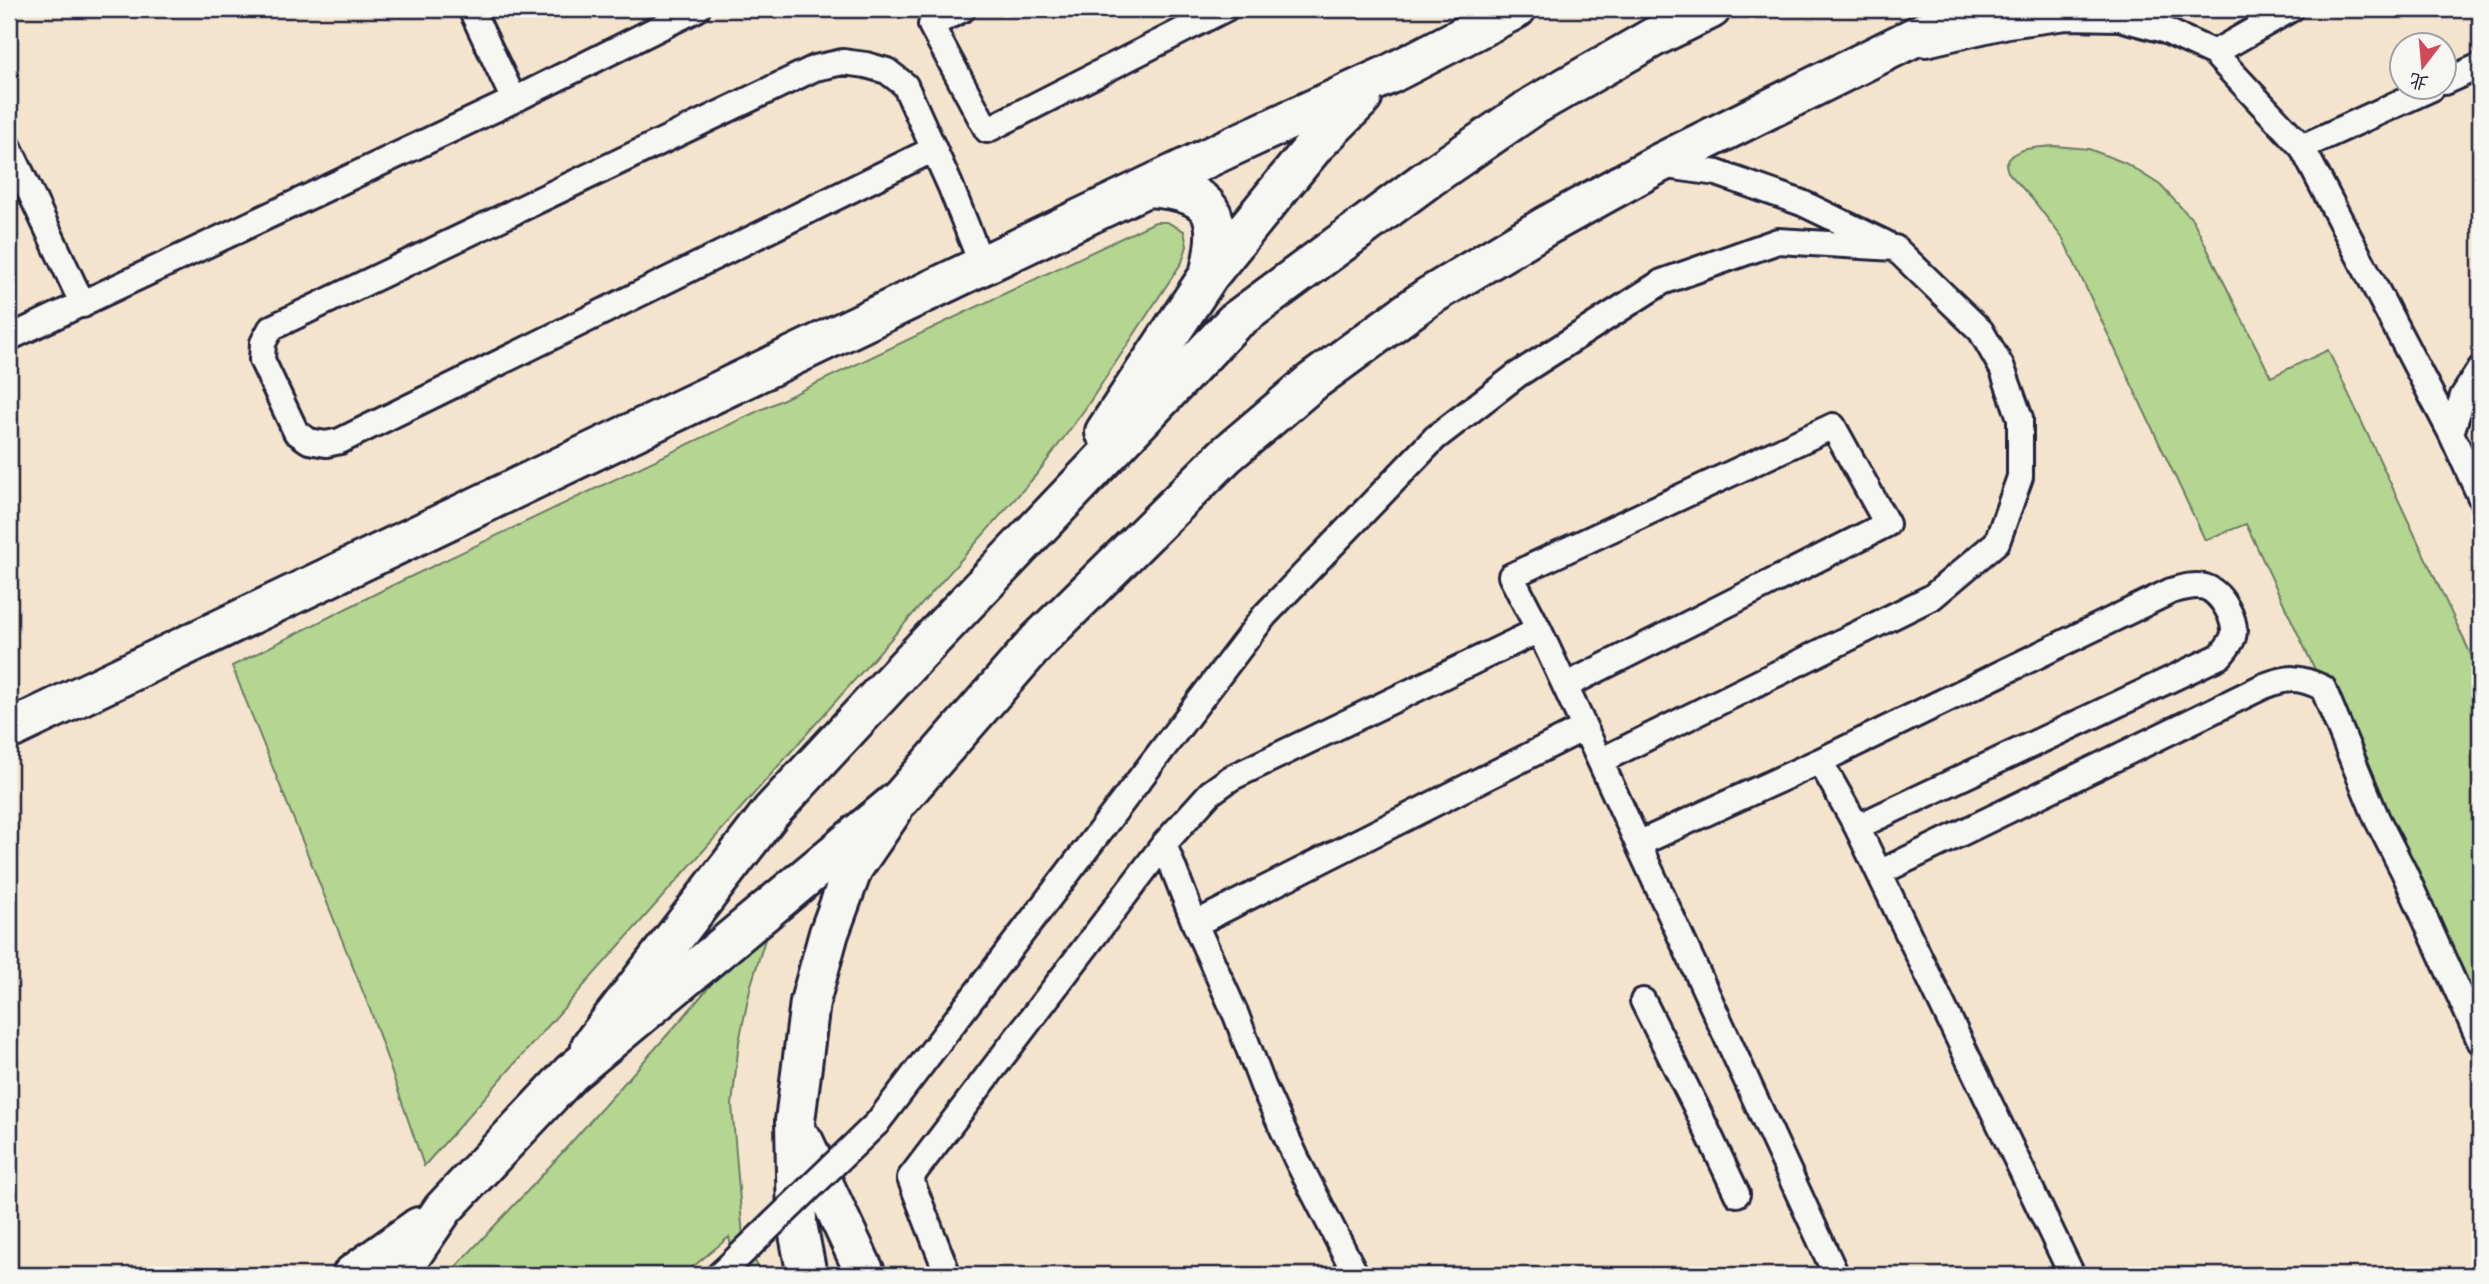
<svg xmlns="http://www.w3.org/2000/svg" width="2489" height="1284" viewBox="0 0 2489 1284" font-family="'Playpen Sans','LXGW WenKai TC',sans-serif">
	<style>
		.built { fill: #f4e4ce; fill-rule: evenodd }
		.green { fill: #b4d690; stroke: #6b7c66; stroke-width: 2 }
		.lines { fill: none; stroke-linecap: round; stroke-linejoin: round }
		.service-casing { stroke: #22223b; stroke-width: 30 }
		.tertiary-casing { stroke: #22223b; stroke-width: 44 }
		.trunk-casing { stroke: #22223b; stroke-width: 44 }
		.service { stroke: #f6f6f2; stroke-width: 24 }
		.tertiary { stroke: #f6f6f2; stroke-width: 38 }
		.trunk { stroke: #f6f6f2; stroke-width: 38 }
		.service-bridge-casing { stroke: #22223b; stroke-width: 30; stroke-linecap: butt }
		.service-bridge { stroke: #f6f6f2; stroke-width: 24 }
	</style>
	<rect width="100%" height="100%" fill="#f5eee2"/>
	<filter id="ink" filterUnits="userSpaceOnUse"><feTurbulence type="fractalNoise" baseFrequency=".0143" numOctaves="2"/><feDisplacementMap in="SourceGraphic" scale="14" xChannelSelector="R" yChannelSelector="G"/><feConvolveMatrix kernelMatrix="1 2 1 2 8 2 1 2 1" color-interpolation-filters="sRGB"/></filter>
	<g filter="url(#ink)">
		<path class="built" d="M9,9H2480V1275H9ZM2402,46H2444V88H2402Z"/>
		<path class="green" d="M2055,146L2089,149L2125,163L2160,185L2193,220L2271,377L2328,350L2480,674V1018L2246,524L2205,540L2063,239L2034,201L2008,172L2006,165C2012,146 2038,148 2055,146Z
			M1155,222H1167L1184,231L1187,246L1182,262L1085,409L1037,474L424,1166L371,1012L232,666L391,586Z
			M774,910L751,985L739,1042L732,1105L743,1237L762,1275H737L729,1237L683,1275H448L534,1184L686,1014Z"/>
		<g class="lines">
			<defs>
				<path id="service" d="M471,9L514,100
					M963,9L931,25L987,130L1225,9
					M1926,44L2008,25L2066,17L2119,18L2164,30L2214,53L2302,147L2451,433L2480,496
					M2214,53L2291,9
					M2444,82L2480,66
					M9,147L83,305
					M2302,147L2432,88
					M934,149L340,441L326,444L309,441L296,432L262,360L263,343L271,328L815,68L843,62L866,65L887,71L905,85L950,185L982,265
					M1660,165L1717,173L1802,203L1885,243
					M9,338L514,100L697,9
					M2451,433L2463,396L2480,369
					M1539,630L1511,576L1833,426L1887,524L1565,686
					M1820,761L1857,827
					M1164,844L1210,793L1231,778L1539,630L1600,761
					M1638,844L1820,761L2171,591C2182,588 2194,584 2205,587C2221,592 2238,621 2233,637C2230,645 2225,650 2220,656L1857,827L2072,1275
					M1879,873L2264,686C2288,677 2299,676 2323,688L2377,819L2404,872L2480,1041
					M1195,924L1236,1015L1263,1086L1298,1162L1356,1275
					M1643,1001L1695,1105L1737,1194
					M877,1123L1265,615L1435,438L1517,375L1662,282L1778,241L1895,248L1981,331L2002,368L2020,418V477L1997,542L1932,597L1600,761L1836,1275
					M719,1275L732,1263
					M948,1275L910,1178L1164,844L1195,924L1584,728"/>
				<path id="tertiary" d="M1148,187C1215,192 1224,213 1209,275
					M1105,432L1209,275L1315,145L1362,98
					M9,730L1224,150L1390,74L1516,9
					M591,1046L771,812L913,659L1234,322L1429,178L1535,105L1654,37L1711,9
					M804,1142L866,1275
					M807,1275L797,1224L795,1121L810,1002L829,933L853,868L892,811"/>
				<path id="trunk" d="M352,1275L419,1227
					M398,1275L443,1209L571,1073L901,798L1038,641L1226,455L1313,381L1428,297L1546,226L1658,164L1971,9"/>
			</defs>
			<use href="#service" class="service-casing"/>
			<use href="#tertiary" class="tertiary-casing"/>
			<use href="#trunk" class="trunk-casing"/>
			<use href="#service" class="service"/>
			<use href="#tertiary" class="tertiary"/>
			<use href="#trunk" class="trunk"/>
			<defs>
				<path id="service-bridge" d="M732,1263L877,1123"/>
			</defs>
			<use href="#service-bridge" class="service-bridge-casing"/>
			<use href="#service-bridge" class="service-bridge"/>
		</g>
	</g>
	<rect width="2489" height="1284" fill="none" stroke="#f6f6f2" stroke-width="35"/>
	<rect x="18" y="18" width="2454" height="1249" fill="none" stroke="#22223b" stroke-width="2.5" filter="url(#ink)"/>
	<g transform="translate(2423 66) rotate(196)"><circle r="33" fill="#f6f6f2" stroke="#a1a1a9" stroke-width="2"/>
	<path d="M0-5L12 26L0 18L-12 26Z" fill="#d1495b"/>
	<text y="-10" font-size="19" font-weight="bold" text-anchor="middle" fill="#22223b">北</text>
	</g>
</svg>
